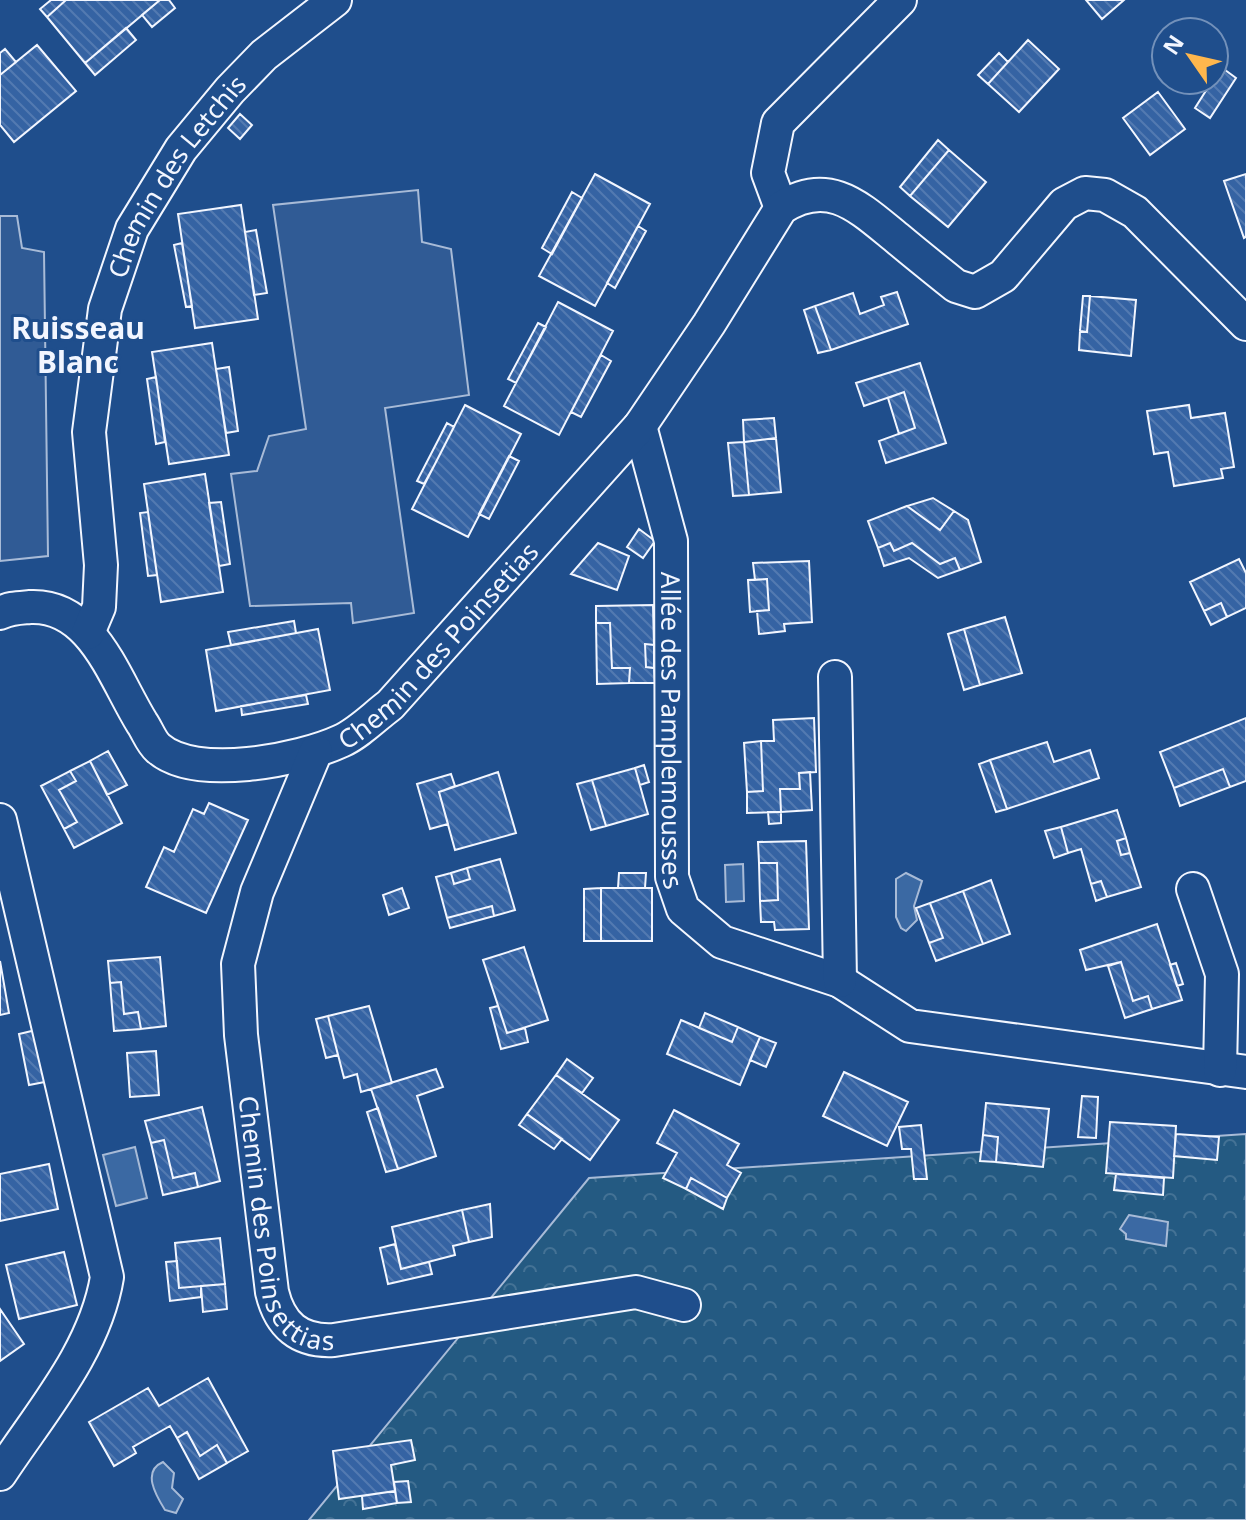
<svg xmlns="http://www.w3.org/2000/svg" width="1246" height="1520" viewBox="0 0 1246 1520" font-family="'Noto Sans',sans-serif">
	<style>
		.forest { fill: url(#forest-crowns); stroke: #a8bbd7; stroke-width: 2 }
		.parking { fill: #305b95; stroke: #a8bbd7; stroke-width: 2 }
		.water { fill: #3b69a3; stroke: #a8bbd7; stroke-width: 2 }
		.building { fill: url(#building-back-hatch); stroke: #f2f6ff; stroke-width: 2 }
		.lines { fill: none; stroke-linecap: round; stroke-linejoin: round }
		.street-casing { stroke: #f2f6ff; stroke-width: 36 }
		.street { stroke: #1f4e8c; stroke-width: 32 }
		.labels { text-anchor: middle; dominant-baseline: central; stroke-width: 6; stroke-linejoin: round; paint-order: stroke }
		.street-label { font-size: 26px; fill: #f2f6ff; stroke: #1f4e8c }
		.quarter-label { font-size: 30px; font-weight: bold; fill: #f2f6ff; stroke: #1f4e8c }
	</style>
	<defs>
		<pattern id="forest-crowns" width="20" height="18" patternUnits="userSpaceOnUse" patternTransform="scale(2)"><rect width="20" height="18" fill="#245a82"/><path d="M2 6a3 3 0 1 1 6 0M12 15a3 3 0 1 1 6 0" fill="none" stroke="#447295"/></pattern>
		<pattern id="building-back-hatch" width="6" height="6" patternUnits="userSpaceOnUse" patternTransform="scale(2)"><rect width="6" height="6" fill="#3563a3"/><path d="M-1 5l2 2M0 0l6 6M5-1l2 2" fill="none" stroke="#537ab1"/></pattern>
	</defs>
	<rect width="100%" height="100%" fill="#1f4e8c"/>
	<path class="forest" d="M1246,1134V1520H309L589,1178Z"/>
	<path class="parking" d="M418,190L422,242L451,249L469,395L385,408L414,613L353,623L351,603L250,606L231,474L257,471L269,436L306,429L273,205Z
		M0,216H17L22,248L44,252L48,556L0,561Z"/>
	<path class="water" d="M743,864L744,901L726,902L725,865Z
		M906,873L922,881L914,906L917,920L906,931L901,928L896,917V879Z
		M135,1147L147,1198L116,1206L103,1155Z
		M1129,1215L1168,1222L1166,1246L1126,1239V1234L1120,1229Z
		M163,1462L174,1473L172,1488L183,1499L176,1513L165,1510C155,1494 142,1471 163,1462Z"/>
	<path class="building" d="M51,0H66L47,17L40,9Z
		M66,0H160L85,63L47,17Z
		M160,0H169L175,8L152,27L142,15Z
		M1086,0H1124L1102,19Z
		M126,28L136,40L95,75L85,63Z
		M1028,40L1059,69L1019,112L988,84Z
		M37,45L76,91L14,142L0,125V75Z
		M5,49L16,62L0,75V53Z
		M999,53L1008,62L988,84L978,75Z
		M1221,67L1236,78L1210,118L1195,108Z
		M1158,92L1185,129L1150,155L1123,118Z
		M240,114L252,125L240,139L228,128Z
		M938,140L949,150L910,196L900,187Z
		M949,150L986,182L948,227L910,196Z
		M595,174L650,204L595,306L539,276Z
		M1246,174V237L1244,238L1224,181Z
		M572,192L582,198L552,254L542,248Z
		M241,205L258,319L195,328L178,214Z
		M638,226L646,231L615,288L607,283Z
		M256,230L267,293L254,295L245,232Z
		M182,243L192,306L186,307L174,245Z
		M897,292L908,324L831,350L815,306L853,293L860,314L884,305L881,297Z
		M1083,296H1090L1087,332L1080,331Z
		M1090,296L1136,300L1131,356L1079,350L1080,331L1087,332Z
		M558,302L613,331L559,435L504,406Z
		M815,306L831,350L818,353L804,310Z
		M538,323L546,327L516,383L508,379Z
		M212,343L229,455L169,464L152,352Z
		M601,355L611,361L581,417L571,412Z
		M920,363L946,443L886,463L879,441L915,428L904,392L864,406L856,383Z
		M229,367L238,431L226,433L216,369Z
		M156,377L165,442L156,444L147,379Z
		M904,392L915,428L899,434L888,398Z
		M465,405L521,434L468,537L412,509Z
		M1189,405L1191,418L1225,413L1234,467L1221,469L1223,478L1174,486L1168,452L1154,454L1147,411Z
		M774,418L776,438L744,442L743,420Z
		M447,423L454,427L435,464L424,484L417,481Z
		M776,438L781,492L749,495L744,442Z
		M744,442L749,495L733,496L728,443Z
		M509,456L519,461L489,519L479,514Z
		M205,474L223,592L161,602L144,484Z
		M933,498L954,511L940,530L907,506Z
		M221,502L230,564L219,566L209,503Z
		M907,506L940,530L954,511L968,520L981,562L960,570L955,558L940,564L912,543L894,551L890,543L878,548L868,521Z
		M148,512L157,575L148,576L140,513Z
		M639,529L655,541L643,558L627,547Z
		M598,543L629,556L617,590L571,574Z
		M890,543L894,551L912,543L940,564L955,558L960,570L938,578L909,558L884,566L878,548Z
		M1239,559L1246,573V608L1227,617L1221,603L1204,611L1190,582Z
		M809,561L812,622L784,624L785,631L759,634L757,611L769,610L767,579L755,580L753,563Z
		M767,579L769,610L750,612L748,580Z
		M1221,603L1227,617L1211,625L1204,611Z
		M653,605L654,645L645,644L646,667L654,668L655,683H629L630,668H612L610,623H596V606Z
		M1005,617L1022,673L980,685L964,629Z
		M294,621L296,633L231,645L228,632Z
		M596,623H610L612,668H630L629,683L597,684Z
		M318,629L330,690L216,711L206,650Z
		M964,629L980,685L964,690L948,634Z
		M645,644L654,645V668L646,667Z
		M306,695L308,704L242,715L241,706Z
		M814,718L816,772L799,773L800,789H780L781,812L747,813V792L763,791L761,741H774L773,720Z
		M1246,718V781L1230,787L1223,769L1174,788L1160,752Z
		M761,741L763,791L747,792L744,743Z
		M1047,742L1054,762L1090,750L1099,778L1007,809L990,760Z
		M108,751L127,785L107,795L90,761Z
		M990,760L1007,809L996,812L979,764Z
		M90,761L122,823L74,848L64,829L77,822L59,790L76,781L70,771Z
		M644,765L649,782L640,785L635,768Z
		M635,768L648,814L606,826L592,780Z
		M1223,769L1230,787L1180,806L1174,788Z
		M70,771L76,781L59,790L77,822L64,829L41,786Z
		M498,772L516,833L455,850L439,792Z
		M810,772L812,810L781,812L780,789H800L799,773Z
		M451,774L455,786L439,792L448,824L430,829L417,784Z
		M592,780L606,826L591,830L577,784Z
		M209,803L248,820L206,913L146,887L164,847L174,852L193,809L204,814Z
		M1117,810L1126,838L1117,841L1121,855L1130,853L1141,887L1107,897L1101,881L1091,884L1081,849L1068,853L1061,827Z
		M768,812H781V823L769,824Z
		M1061,827L1068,853L1054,858L1045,831Z
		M1126,838L1130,853L1121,855L1117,841Z
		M806,841L809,929L775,930L774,922H761L760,901L778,900L777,863H759L758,842Z
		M500,859L515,910L494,916L492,906L447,918L436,877L451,873L454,884L470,879L467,868Z
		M759,863H777L778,900L760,901Z
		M467,868L470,879L454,884L451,873Z
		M619,873H646L645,888H618Z
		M991,880L1010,934L983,944L963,891Z
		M1101,881L1107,897L1096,901L1091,884Z
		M402,888L409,908L389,915L383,895Z
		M601,888V941H584V889Z
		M601,888H652V941H601Z
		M963,891L983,944L936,961L929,943L943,938L930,903Z
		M930,903L943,938L929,943L916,908Z
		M492,906L494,916L450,928L447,918Z
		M1157,924L1182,1000L1152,1009L1148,996L1133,1001L1121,962L1086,970L1080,950Z
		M524,947L548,1020L507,1033L483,960Z
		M160,957L166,1026L141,1029L138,1012L124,1014L121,982L110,983L108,961Z
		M0,961L9,1013L0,1015Z
		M1121,962L1133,1001L1148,996L1152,1009L1125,1018L1108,966Z
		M1176,963L1183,984L1177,986L1170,965Z
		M121,982L124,1014L138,1012L141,1029L114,1031L110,983Z
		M369,1006L392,1083L361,1092L357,1074L344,1078L328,1016Z
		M498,1006L507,1033L525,1028L528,1042L501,1049L490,1008Z
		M705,1013L738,1027L732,1042L699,1028Z
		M328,1016L338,1055L326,1058L316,1019Z
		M681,1020L732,1042L738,1027L760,1037L740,1085L667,1054Z
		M40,1029L50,1081L29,1085L19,1034Z
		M760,1037L776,1043L766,1067L750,1060Z
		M156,1051L159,1095L130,1097L127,1053Z
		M567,1059L593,1078L582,1093L556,1075Z
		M436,1069L443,1087L417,1096L436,1156L398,1169L371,1089Z
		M844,1072L908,1102L887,1146L823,1116Z
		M556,1075L619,1120L590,1160L527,1114Z
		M1082,1096L1098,1097L1096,1138L1078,1137Z
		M986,1103L1049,1109L1043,1167L996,1162L998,1137L983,1135Z
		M202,1107L220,1181L198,1187L195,1173L173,1178L164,1140L151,1143L145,1121Z
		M378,1108L398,1169L386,1172L367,1112Z
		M674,1110L739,1144L727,1165L741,1173L727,1198L691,1178L686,1189L663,1178L677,1153L657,1143Z
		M527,1114L562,1139L554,1149L519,1125Z
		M1110,1122L1176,1126L1173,1178L1106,1173Z
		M921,1125L927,1179H914L911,1149H902L899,1127Z
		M1176,1134L1219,1137L1217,1160L1174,1156Z
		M983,1135L998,1137L996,1162L980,1161Z
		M164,1140L173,1178L195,1173L198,1187L163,1195L151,1143Z
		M49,1164L58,1209L0,1221V1174Z
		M1116,1174L1164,1178L1163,1195L1114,1190Z
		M691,1178L727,1198L723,1209L686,1189Z
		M490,1204L492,1237L469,1242L462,1210Z
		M462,1210L469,1242L453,1246L455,1255L401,1269L392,1227Z
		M220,1238L225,1284L179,1288L175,1243Z
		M395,1244L401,1269L429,1262L432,1274L388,1284L380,1248Z
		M64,1252L77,1305L19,1319L6,1265Z
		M177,1261L179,1288L201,1286V1297L170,1301L166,1262Z
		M225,1284L227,1309L203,1312L201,1286Z
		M0,1309L24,1344L0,1361Z
		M208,1378L248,1451L227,1463L217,1445L200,1456L187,1432L177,1438L170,1426L133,1447L136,1453L114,1466L89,1422L148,1388L159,1406Z
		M187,1432L200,1456L217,1445L227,1463L199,1479L177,1438Z
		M411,1440L415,1460L391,1465L395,1491L339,1499L333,1451Z
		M408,1481L411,1502L397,1503L394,1482Z
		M395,1491L397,1503L363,1509L362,1496Z"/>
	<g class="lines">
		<defs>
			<g id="street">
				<path d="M781,208L768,173L778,123L900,0"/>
				<path id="s1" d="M640,426L671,541L672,877L683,909L722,942L840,981L910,1026L1246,1072"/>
				<path id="s2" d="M0,613C10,608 18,608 30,607C92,604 114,678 142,723C147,730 151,742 158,748C195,781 300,760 341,741C359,733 375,716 390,705L640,426L709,324L781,208C829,176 860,208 897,238C916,254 936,270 956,286L975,292L1003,276L1064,204L1085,193L1105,195L1135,212L1246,324"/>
				<path id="s3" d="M88,633L99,607L101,565L89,432L105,309L132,229L181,149L230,90L264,55L335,0"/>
				<path d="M835,677L840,981"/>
				<path id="s4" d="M316,751L257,892L238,964L241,1035L272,1292C280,1325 299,1342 334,1340L636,1292L684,1305"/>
				<path d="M0,820L107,1277C95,1351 40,1413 0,1474"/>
				<path d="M1193,889L1222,974L1220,1070"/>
			</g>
		</defs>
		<use href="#street" class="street-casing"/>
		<use href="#street" class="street"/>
	</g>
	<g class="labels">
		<g class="street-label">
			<text stroke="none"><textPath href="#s3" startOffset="480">Chemin des Letchis</textPath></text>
			<text stroke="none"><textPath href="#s2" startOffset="558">Chemin des Poinsetias</textPath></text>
			<text stroke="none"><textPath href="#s1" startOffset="308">Allée des Pamplemousses</textPath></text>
			<text stroke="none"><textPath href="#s4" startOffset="502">Chemin des Poinsettias</textPath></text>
		</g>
		<g class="quarter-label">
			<text x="78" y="327">Ruisseau<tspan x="78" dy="34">Blanc</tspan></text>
		</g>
	</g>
	<g transform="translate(1190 56) rotate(304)"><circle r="38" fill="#1f4e8c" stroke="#7391ba" stroke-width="2"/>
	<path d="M0-6L14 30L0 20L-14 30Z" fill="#ffb74d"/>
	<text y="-12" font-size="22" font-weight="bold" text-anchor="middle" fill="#f2f6ff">N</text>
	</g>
</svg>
